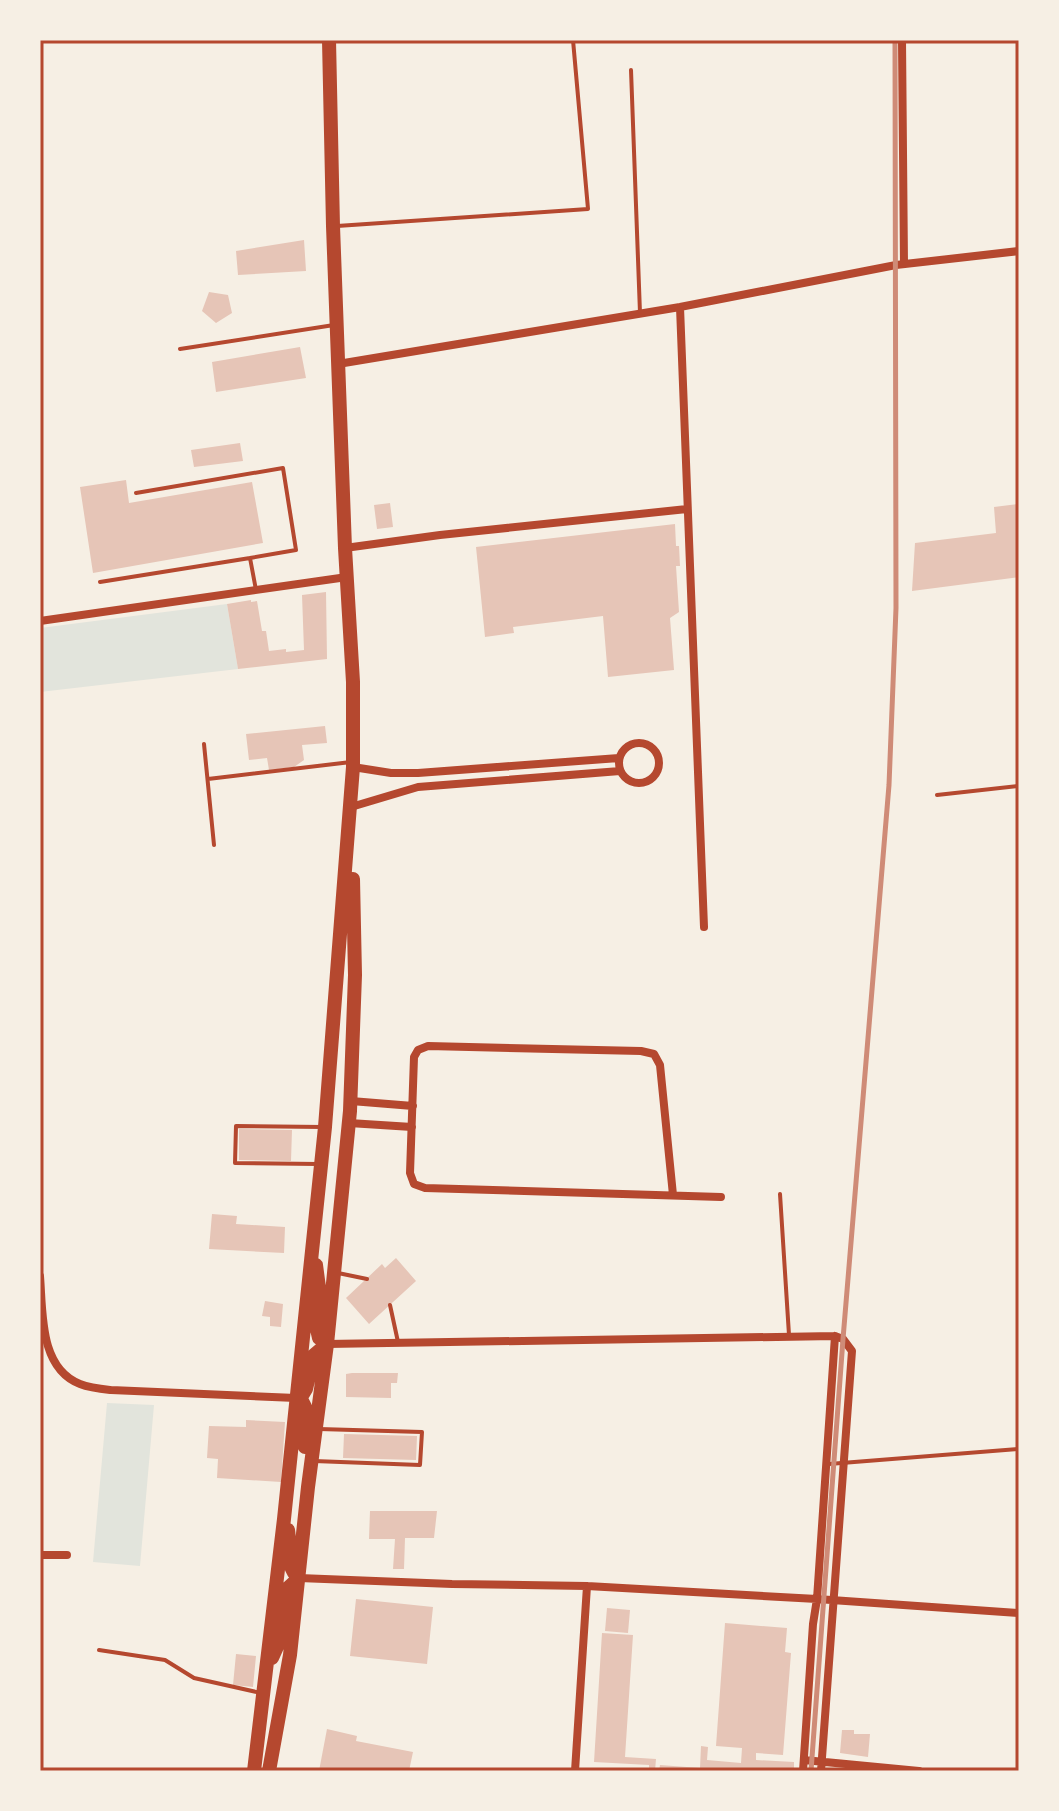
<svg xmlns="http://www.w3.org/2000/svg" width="1059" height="1811" viewBox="0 0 1059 1811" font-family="'Titillium Web',sans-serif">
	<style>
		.green { fill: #e2e4dc }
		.building { fill: #e6c5b7 }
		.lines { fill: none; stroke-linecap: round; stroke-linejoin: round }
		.service { stroke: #b5482f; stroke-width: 4 }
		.minor { stroke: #b5482f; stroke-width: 8 }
		.primary { stroke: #b5482f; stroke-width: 14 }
		.rail { stroke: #cf8b77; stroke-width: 5 }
		.neatline { fill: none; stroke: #b5482f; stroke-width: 3 }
	</style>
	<rect width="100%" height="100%" fill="#f6efe4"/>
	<path class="green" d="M227,604L238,669L40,692V628Z
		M107,1403L154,1405L140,1566L93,1562Z"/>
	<path class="building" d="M304,240L306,271L238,275L236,251Z
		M209,292L228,295L232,313L216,323L202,311Z
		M300,347L306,378L216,392L212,362Z
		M240,443L243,461L194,467L191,450Z
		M126,480L129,503L252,482L263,543L93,573L80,487Z
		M390,503L393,527L377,529L374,505Z
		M1019,504V577L912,591L915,543L996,533L994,507Z
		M675,524L676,546H679L680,566H676L679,612L670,618L674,670L608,677L603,616L513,627L514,633L485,637L476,547Z
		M326,592L327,659L238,669L227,604L251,600V602L257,601L262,631H266L269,651L286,649V652L304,650L302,595Z
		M325,726L327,743L302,745L304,760L294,767L269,770L267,758L249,760L246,734Z
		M239,1129L292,1130L291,1161L239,1160Z
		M212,1214L237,1216L236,1224L285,1227L284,1253L209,1249Z
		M396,1258L416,1281L369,1324L346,1298L382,1264L385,1268Z
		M265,1301L283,1304L281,1327L270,1326V1317L262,1316Z
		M352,1373H398L397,1383H391V1398L346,1397V1374Z
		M246,1420L285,1422L281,1482L217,1478L218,1459L207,1458L209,1426L246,1427Z
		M344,1434L417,1436L416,1460L343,1458Z
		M370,1511H437L434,1538H405L404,1569H393L395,1539H369Z
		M356,1599L433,1607L427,1664L350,1656Z
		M607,1608L630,1610L628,1633L605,1631Z
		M725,1623L787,1628L785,1652L791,1653L783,1755L756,1753V1760L794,1762V1771H751L734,1768V1771H659L660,1765L700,1768L701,1746L708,1747L707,1760L741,1763L742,1748L716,1746Z
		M602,1633L633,1635L625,1757L656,1759L655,1771H649V1765L594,1762Z
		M236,1654L256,1656L253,1687L233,1685Z
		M327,1729L357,1736L356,1741L413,1752L409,1771H319Z
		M842,1730H854V1734H870L868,1757L840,1753Z"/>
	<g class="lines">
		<path class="service" d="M631,70L640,313
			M337,226L588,209L573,40
			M180,349L334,325
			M136,493L283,468L296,550L250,558L256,590
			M100,582L250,558
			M204,744L214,845
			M208,779L351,762
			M937,795L1019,786
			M318,1164L235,1163L236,1126L323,1127
			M780,1194L789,1335
			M338,1273L367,1279
			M390,1305L398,1342
			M314,1461L420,1465L422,1432L319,1429
			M829,1464L1019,1449
			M99,1650L165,1660L194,1678L261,1693"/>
		<path class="minor" d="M902,40L904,264
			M680,307L704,927
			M338,364L680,307L896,265L1019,251
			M345,548L440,535L687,509
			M40,621L347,577
			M619 763a20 20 0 1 1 40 0a20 20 0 1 1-40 0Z
			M353,767L391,773H418L619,758
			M351,807L418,787L620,771
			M351,1101L413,1106
			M349,1123L412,1127
			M673,1195L660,1065L654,1054L641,1051L428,1046L418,1050L414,1057L410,1173L414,1184L425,1188L721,1197
			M40,1276C43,1312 39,1368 80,1384C90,1388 101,1389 111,1390L296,1398
			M327,1344L835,1336
			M40,1555H67
			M299,1578L452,1584L587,1586L817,1599L1019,1613
			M804,1760L919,1771
			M575,1771L587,1586
			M803,1771L813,1624L817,1599L835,1336
			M821,1771L852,1351L843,1339L835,1336"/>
		<path class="primary" d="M305,1447V1407L302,1401L296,1398L303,1394L306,1389L314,1355L327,1344L319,1338L317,1329L320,1295L316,1265
			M288,1530C291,1548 285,1567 299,1578
			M272,1658L281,1638L286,1593L288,1588L299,1578
			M254,1771L284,1519L325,1127L353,767V682L345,548L333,226L329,40
			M269,1771L290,1655L308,1487L327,1344L350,1111L355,975L353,879"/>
		<path class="rail" d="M811,1771L843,1339L889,785L896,608L895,40"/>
	</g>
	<rect width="1059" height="1811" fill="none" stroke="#f6efe4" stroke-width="84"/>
	<rect x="42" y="42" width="975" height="1727" class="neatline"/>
</svg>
